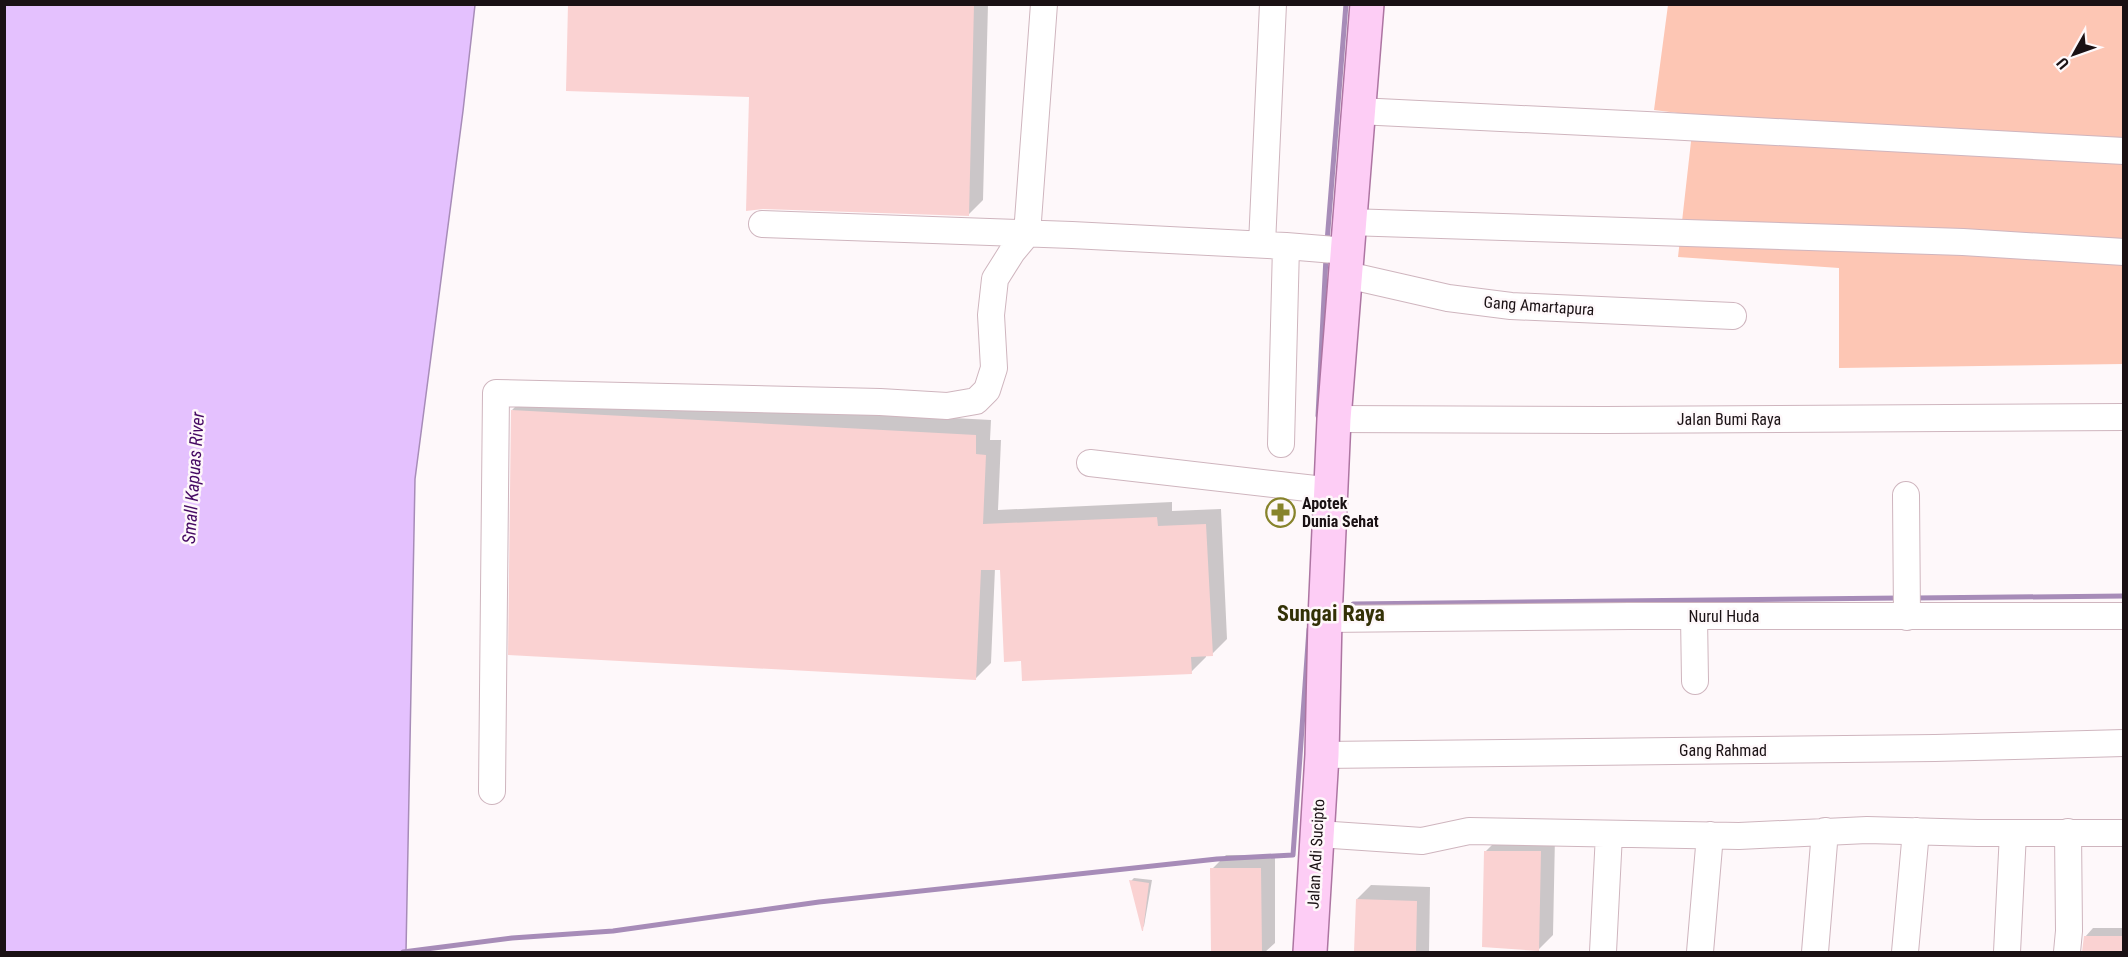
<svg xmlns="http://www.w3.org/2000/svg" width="2128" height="957" viewBox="0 0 2128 957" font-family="'Roboto Condensed',sans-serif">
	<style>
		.green { fill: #fdc6b4 }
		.water { fill: #e4c1fe; stroke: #a78cb8; stroke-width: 1.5 }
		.shadow { fill: #0003 }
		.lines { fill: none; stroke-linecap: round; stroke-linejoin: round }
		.stream { stroke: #a78cb8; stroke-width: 5 }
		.building { fill: #fad2d2 }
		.minor-casing { stroke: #cfb5be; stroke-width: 28 }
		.major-casing { stroke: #ad75a2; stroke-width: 36 }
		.minor { stroke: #fff; stroke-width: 26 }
		.major { stroke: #fdcdf5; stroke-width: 33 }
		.labels { text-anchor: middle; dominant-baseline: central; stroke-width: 5; stroke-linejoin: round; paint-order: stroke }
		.street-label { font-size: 16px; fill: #1a1114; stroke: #fef8fa }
		.poi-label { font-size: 16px; font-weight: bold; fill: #1a1114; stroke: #fef8fa; text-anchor: start }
		.water-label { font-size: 18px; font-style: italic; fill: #450963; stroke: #fef8fa }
		.district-label { font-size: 22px; font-weight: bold; fill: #333106; stroke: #fef8fa }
	</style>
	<rect width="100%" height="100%" fill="#fef8fa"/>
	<path class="green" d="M1668,5H2123V364L1839,368V268L1678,257L1694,115L1654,110Z"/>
	<path class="water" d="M5,4L475,5L463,111L415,479L406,952H5Z"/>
	<path class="shadow" d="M569,4H988L983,200L968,215L751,96Z
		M527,395L991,420L990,440H1001L998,510L1172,502V511L1221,509L1227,639L1212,654L1206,655V657L1191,672L1023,660L1001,568H995L991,663L976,678L512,410Z
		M1501,836H1555L1553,935L1538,950L1485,852Z
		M1226,855H1275V943L1265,952H1213L1212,869Z
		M1134,878L1152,880L1144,926L1142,928L1131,881Z
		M1371,885L1430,887L1429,952H1356L1357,899Z
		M2093,928H2124V952H2083L2085,937Z"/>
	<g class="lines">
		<path class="stream" d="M1327,242L1346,4
			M1318,416L1326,257
			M1915,598L2124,596
			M1353,604L1900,598
			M403,952L512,938L613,931L819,902L1217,859L1293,855L1309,629"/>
	</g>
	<path class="building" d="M568,4H974L969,216L763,209L746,211L749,97L566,91Z
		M511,410L976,435V454L986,455L983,524L1157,517L1158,526L1206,524L1213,656L1191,657L1192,674L1022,681L1021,661L1004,662L1000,570H981L976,680L508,655Z
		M1484,851H1541L1539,951L1482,947Z
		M1210,868H1261L1262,952H1211Z
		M1129,880L1149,883L1143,931H1142Z
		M1356,899L1417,901L1416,952H1354Z
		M2084,936H2124V952H2082Z"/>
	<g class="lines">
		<defs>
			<path id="minor" d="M1358,111L1667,126L2124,151
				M1348,222L1963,242L2124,252
				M762,224L1072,235L1286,246L1347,251
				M1262,244L1273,4
				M1347,275L1448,298L1511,306L1733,316
				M1334,419L1605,420L2124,417
				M1281,444L1286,246
				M1090,463L1324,490
				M1906,495L1907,617
				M1694,616L1695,681
				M1325,619L1630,616H2124
				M1322,755L1935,748L2124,743
				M492,791L496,393L880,402L947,406L976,401L987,390L994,368L991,315L995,279L1012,252L1027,234L1044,4
				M1318,834L1422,841L1469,831L1739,836L1867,830L1978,833H2124
				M1603,952L1609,834
				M1700,952L1710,835
				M1815,952L1825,831
				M1905,952L1916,831
				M2007,952L2013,833
				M2067,952L2069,931L2068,832"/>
			<path id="major" d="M1310,952L1322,755L1325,619L1334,419L1367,4"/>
		</defs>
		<use href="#minor" class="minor-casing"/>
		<use href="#major" class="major-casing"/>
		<use href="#minor" class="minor"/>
		<use href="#major" class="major"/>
	</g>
	<defs>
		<symbol id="pharmacy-ring" viewBox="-11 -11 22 22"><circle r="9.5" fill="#fef8fa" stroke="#87832b" stroke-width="1.5"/><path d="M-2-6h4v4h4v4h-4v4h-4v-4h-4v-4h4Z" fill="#87832b"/></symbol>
	</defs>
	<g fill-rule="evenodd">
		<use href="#pharmacy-ring" x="1264" y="496" width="33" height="33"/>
	</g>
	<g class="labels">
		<g class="street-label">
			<text transform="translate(1539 306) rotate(4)">Gang Amartapura</text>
			<text x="1729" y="419">Jalan Bumi Raya</text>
			<text x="1724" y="616">Nurul Huda</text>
			<text x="1723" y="750">Gang Rahmad</text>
			<text transform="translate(1316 854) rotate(-87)">Jalan Adi Sucipto</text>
		</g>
		<g class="poi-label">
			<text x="1302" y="503">Apotek<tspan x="1302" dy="18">Dunia Sehat</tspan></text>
		</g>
		<g class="water-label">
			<text transform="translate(193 478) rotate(-86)">Small Kapuas River</text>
		</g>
		<g class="district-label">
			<text x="1331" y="613">Sungai Raya</text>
		</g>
	</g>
	<rect width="2128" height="957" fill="none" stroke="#1a1114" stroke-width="12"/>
	<g transform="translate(2074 54) rotate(230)" stroke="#fef8fa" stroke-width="4.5" paint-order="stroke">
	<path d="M0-4.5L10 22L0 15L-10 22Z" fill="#1a1114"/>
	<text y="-9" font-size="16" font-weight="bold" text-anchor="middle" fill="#1a1114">U</text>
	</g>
</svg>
